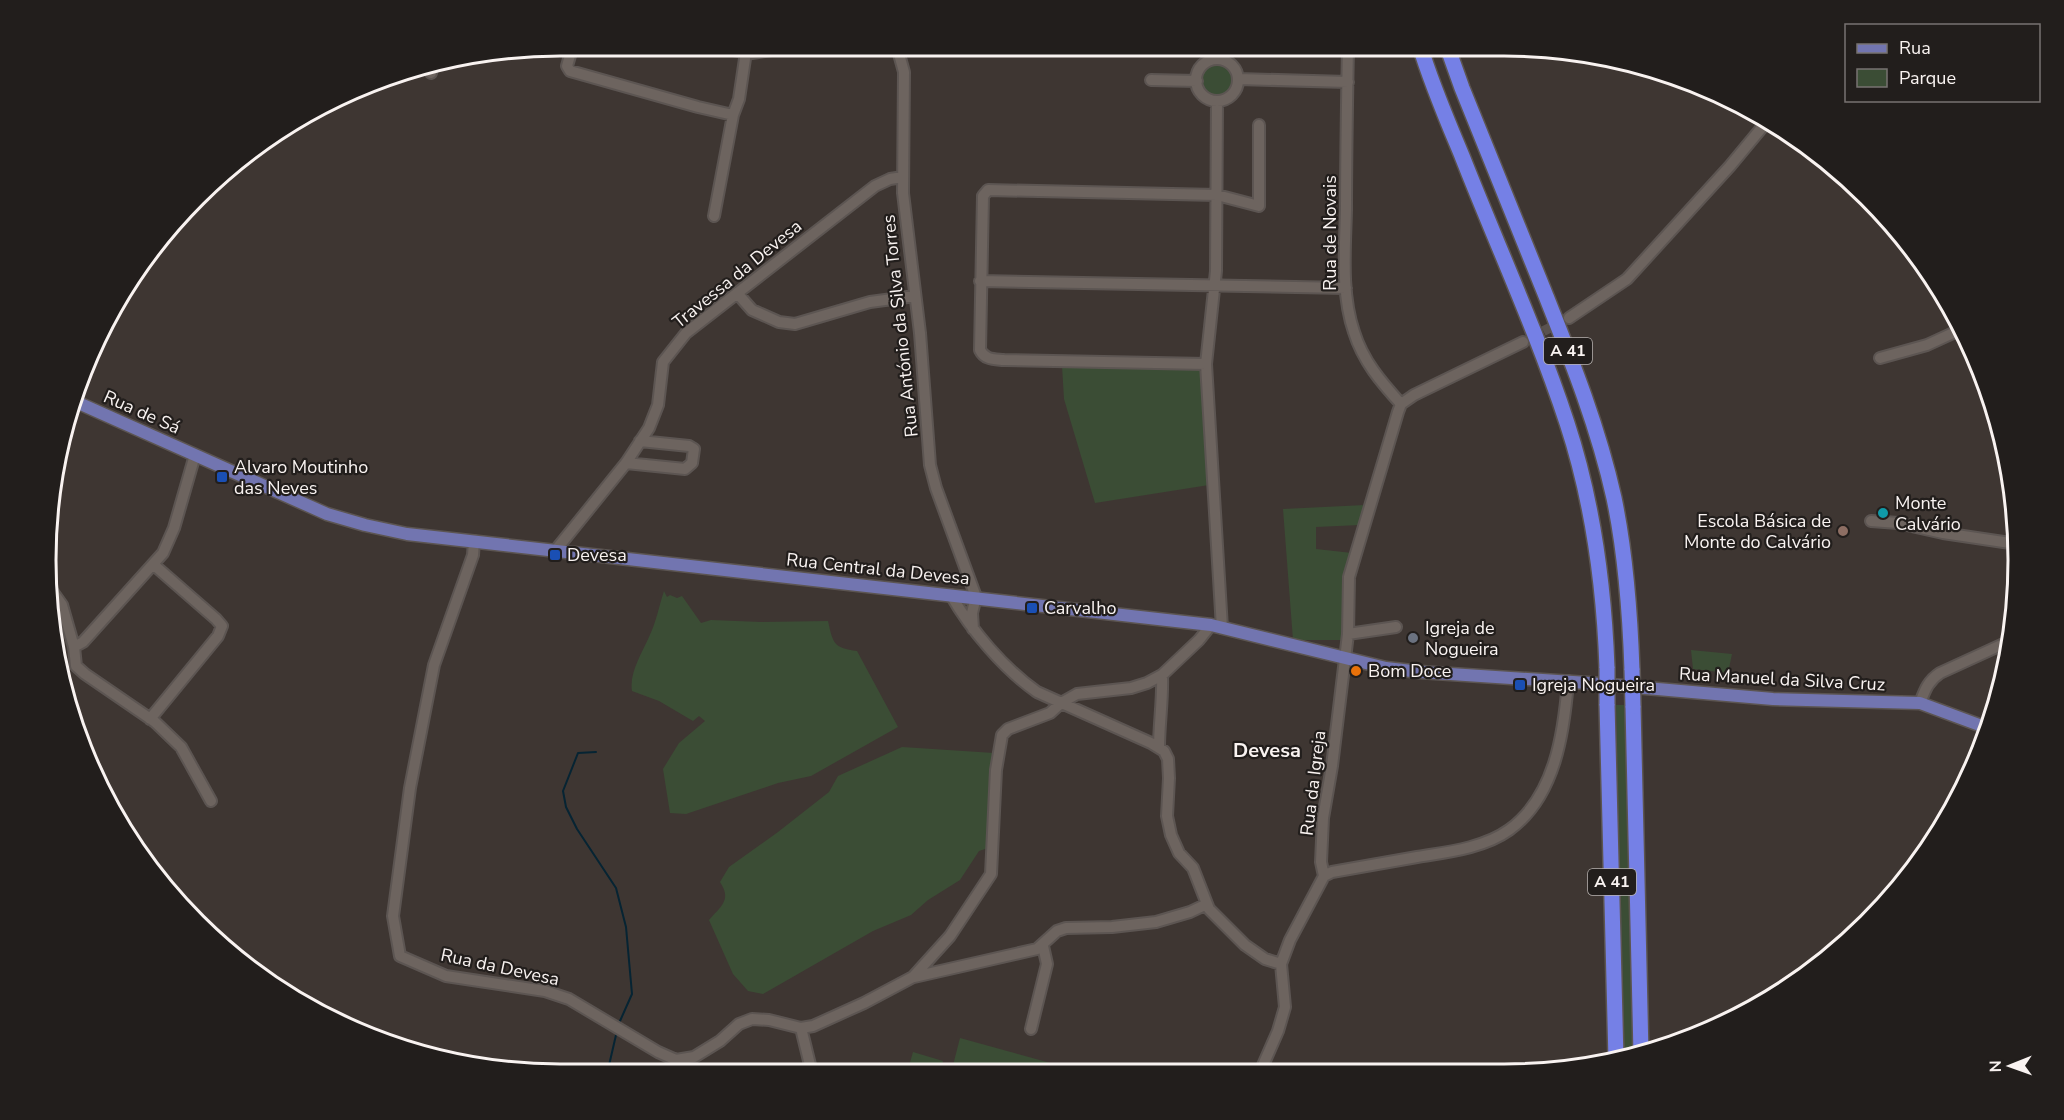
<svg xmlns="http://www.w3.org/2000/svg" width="2064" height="1120" viewBox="0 0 2064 1120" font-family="'Nunito Sans',sans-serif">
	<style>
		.green { fill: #3b4d35 }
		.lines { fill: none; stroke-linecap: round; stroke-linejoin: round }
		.stream { stroke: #062433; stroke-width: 2 }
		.minor-tunnel { stroke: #5a524f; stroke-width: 10; stroke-dasharray: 10 5; stroke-linecap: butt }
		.minor-casing { stroke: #5c5552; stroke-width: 14 }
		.major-casing { stroke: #5c5552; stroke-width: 15 }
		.highway-casing { stroke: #5c5552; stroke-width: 18 }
		.minor { stroke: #6d645f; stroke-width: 10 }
		.major { stroke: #7275b0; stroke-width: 12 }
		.highway { stroke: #7580e6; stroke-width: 15 }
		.highway-bridge-casing { stroke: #5c5552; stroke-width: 18; stroke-linecap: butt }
		.highway-bridge { stroke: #7580e6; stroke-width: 15 }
		.transit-dot { fill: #1a4fb4; stroke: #221e1c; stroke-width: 2 }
		.culture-dot { fill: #0f9aa8; stroke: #221e1c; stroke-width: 2 }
		.education-dot { fill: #8d6e63; stroke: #221e1c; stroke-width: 2 }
		.worship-dot { fill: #6b7280; stroke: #221e1c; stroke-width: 2 }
		.food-dot { fill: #e8710a; stroke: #221e1c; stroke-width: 2 }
		.labels { text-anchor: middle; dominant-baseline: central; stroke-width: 4.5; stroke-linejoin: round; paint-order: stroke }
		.shield { fill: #221e1c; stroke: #b8b3b1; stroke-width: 1.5 }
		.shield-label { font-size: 16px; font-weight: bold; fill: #f9f3f1 }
		.street-label { font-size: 18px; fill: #f9f3f1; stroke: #221e1c }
		.poi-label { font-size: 18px; fill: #f9f3f1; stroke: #221e1c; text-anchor: start }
		.neighbourhood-label { font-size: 20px; font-weight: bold; fill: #f9f3f1; stroke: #221e1c }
		.rim { fill: none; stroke: #f9f3f1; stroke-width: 3 }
	</style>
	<rect width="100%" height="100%" fill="#3e3632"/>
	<path class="green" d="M1201 79a16 16 0 1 1 32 0a16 16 0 1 1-32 0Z
		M1062,366L1199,368L1202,373L1209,485L1095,503L1064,399Z
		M1365,505L1360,525L1316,527V549L1352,553L1343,640H1293L1283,509Z
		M664,591L667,597L670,595L677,598L682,596L701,623L711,620L761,622L828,621C833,644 834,648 857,651L898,727L811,776L778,783L686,814L670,813L663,769L679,743L705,721L699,716L693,721L659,701L632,691C629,673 642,653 649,637C656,623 659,606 664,591Z
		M1691,650L1732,654L1728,673L1693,669Z
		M1616,705H1625L1633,1056L1623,1058Z
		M902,747L994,753L988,848L979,851L960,880L928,900L911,915L873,931L763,994L748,991L733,974L709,920C721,906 732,900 720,882L729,867L778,832L829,792L838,776Z
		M960,1038L1083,1072L951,1073Z
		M913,1052L943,1061L940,1073H907Z"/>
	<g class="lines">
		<path class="stream" d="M596,752L578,753L563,791L566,807L577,829L616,888L626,927L632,994L620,1021
			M607,1074L616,1035"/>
		<path class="minor-tunnel" d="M1530,338L1569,318"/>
		<defs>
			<path id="minor" d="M573,45L567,66L570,71L698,107L733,115
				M701,45L752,53L806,45
				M894,45L899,54L904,72L903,193L920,333L930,465L936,488L976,597L972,613L973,629
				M1218,46L1219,59
				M1348,46C1347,101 1346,155 1346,210C1345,250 1341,294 1354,332C1363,361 1381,382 1401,404
				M1196 80a21 21 0 1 1 42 0a21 21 0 1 1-42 0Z
				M430,66L431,73
				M1238,79L1348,82
				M1151,80L1197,81
				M1217,101L1216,271L1206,364L1222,628
				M714,216L733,115L739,99L746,52
				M980,281L1346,288
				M737,293L752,310L779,322L795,324L870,302L915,296
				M1569,318L1627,279L1730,166L1769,119
				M1880,358L1927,345L1964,328
				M1206,364L1004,360C994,359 985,360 980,350L983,196L988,190L1217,195L1259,206V125
				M626,463L685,469L692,463L694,449L689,446L640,441
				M1871,521L1898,523L1943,533L2017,544
				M474,541L473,555L434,665L410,788L393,916L400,956L446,976L545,991L569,999L658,1052L676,1060L694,1057L720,1041L739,1024L752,1019L769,1020L801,1028L812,1073
				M555,551L626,463L649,428L658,405L663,362L686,333L875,186L890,179L903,177
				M47,584L62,605L74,647L76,666L85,674L155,722L181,747L211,801
				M951,595C971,630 1004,669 1037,692L1151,743L1164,751L1168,759L1169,778L1167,816L1171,835L1179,853L1193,868L1209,909L1245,945L1265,959L1281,964
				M1348,634L1396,627
				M74,647L83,642L163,553L174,528L195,455
				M1920,703C1925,690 1928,681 1940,673L2012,640
				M150,719L218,636L222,626L216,619L154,565
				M1159,748C1159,723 1163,700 1162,675
				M1324,876L1321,862L1323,818L1332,766L1348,634L1349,577L1398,412L1401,404L1414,395L1523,342
				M914,977L1037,949L1057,931L1066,928L1112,927L1156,922L1190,912L1207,904
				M801,1028L813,1026L864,1003L913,977L950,936L991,874L996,770L1002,735L1008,729L1050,713L1061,703L1077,694L1131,688L1147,683L1162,675L1199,640L1211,625
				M1031,1029L1047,964L1043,946
				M1260,1072L1278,1031L1285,1007L1281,964L1290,940L1324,876L1332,872C1360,867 1389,862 1417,857C1448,852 1484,848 1509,830C1555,797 1564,733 1568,681"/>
			<path id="major" d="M74,401L327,514L365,525L407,534L1211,625L1386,668L1420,672L1588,683L1773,699L1920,703L1990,729"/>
			<path id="highway" d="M1420,46C1431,83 1447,120 1462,156C1497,245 1537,332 1567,423C1593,502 1604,585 1607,668
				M1447,46L1462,88C1489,156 1517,223 1544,291C1571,359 1598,426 1614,498C1626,555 1630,612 1632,670
				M1607,704L1616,1060
				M1633,706L1641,1054"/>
		</defs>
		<use href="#minor" class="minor-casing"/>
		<use href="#major" class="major-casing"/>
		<use href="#highway" class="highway-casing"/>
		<use href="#minor" class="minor"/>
		<use href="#major" class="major"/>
		<use href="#highway" class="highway"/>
		<defs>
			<path id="highway-bridge" d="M1607,668V704
				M1632,670L1633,706"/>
		</defs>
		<use href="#highway-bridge" class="highway-bridge-casing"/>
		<use href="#highway-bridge" class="highway-bridge"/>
	</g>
	<g class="transit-dot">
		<rect x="216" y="471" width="12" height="12" rx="3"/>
		<rect x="549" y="549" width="12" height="12" rx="3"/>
		<rect x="1026" y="602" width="12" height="12" rx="3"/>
		<rect x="1514" y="679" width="12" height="12" rx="3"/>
	</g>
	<circle class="culture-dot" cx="1883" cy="513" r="6"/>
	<circle class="education-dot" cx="1843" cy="531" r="6"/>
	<circle class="worship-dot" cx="1413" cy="638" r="6"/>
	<circle class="food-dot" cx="1356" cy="671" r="6"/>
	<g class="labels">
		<g class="shield">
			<rect x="1544" y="338" width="48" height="26" rx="4.5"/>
			<rect x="1588" y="869" width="48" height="26" rx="4.5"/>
		</g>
		<g class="shield-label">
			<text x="1568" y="351">A 41</text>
			<text x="1612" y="882">A 41</text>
		</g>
		<g class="street-label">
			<text transform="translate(1330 233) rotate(-90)">Rua de Novais</text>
			<text transform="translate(737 274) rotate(-39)">Travessa da Devesa</text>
			<text transform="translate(900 326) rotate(-96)">Rua António da Silva Torres</text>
			<text transform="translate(142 412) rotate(24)">Rua de Sá</text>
			<text transform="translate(878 569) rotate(6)">Rua Central da Devesa</text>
			<text transform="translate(1782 679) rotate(3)">Rua Manuel da Silva Cruz</text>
			<text transform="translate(1313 783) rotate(-83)">Rua da Igreja</text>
			<text transform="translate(500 967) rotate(12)">Rua da Devesa</text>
		</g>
		<g class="poi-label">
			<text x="234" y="467">Alvaro Moutinho<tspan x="234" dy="21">das Neves</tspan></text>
			<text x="1895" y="503">Monte<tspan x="1895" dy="21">Calvário</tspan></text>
			<text x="1831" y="521" text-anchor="end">Escola Básica de<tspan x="1831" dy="21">Monte do Calvário</tspan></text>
			<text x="567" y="555">Devesa</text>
			<text x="1044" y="608">Carvalho</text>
			<text x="1425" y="628">Igreja de<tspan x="1425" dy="21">Nogueira</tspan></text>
			<text x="1368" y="671">Bom Doce</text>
			<text x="1532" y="685">Igreja Nogueira</text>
		</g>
		<g class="neighbourhood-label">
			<text x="1267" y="750">Devesa</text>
		</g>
	</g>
	<path d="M0 0H2064V1120H0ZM560 56H1504A504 504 0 0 1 2008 560V560A504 504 0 0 1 1504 1064H560A504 504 0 0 1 56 560V560A504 504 0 0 1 560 56Z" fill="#221e1c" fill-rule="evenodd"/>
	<path class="rim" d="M560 56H1504A504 504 0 0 1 2008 560V560A504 504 0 0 1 1504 1064H560A504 504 0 0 1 56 560V560A504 504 0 0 1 560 56Z"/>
	<rect x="1845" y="24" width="195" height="78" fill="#221e1c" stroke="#787371" stroke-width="1.5"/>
	<rect x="1857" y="44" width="30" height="9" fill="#7275b0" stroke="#787371" stroke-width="1.5"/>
	<text x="1899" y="54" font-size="18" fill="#f9f3f1">Rua</text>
	<rect x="1857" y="69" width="30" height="18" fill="#3b4d35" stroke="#787371" stroke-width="1.5"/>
	<text x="1899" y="84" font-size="18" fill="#f9f3f1">Parque</text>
	<g transform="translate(2010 1066) rotate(269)" stroke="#221e1c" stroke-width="4.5" paint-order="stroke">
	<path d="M0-4.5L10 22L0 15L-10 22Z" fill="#f9f3f1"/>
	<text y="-9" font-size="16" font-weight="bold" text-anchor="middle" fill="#f9f3f1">N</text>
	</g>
</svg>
